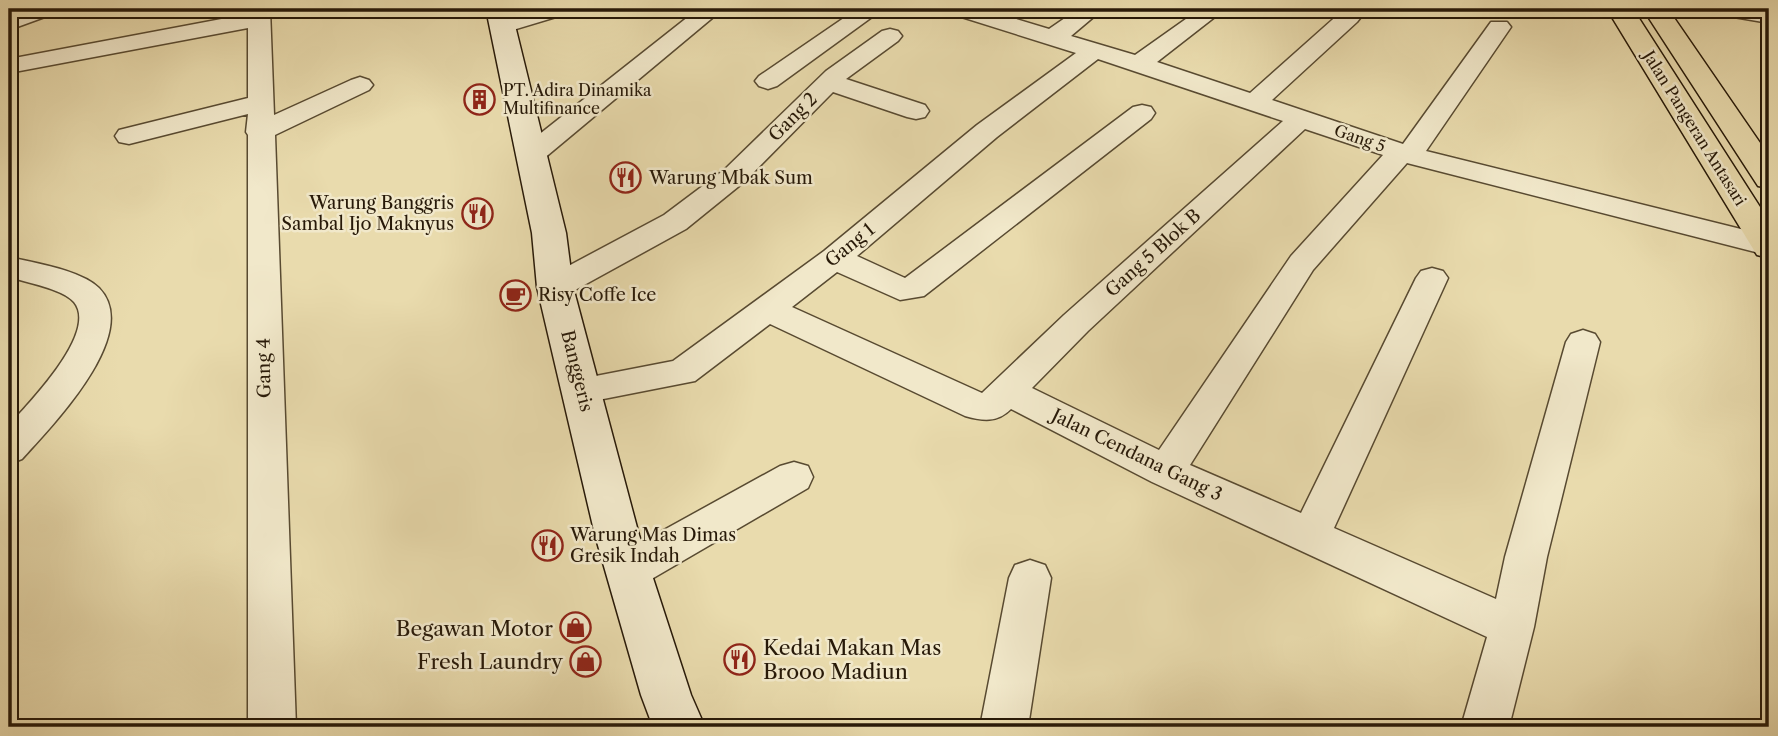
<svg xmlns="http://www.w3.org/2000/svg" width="1778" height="736" viewBox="0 0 1778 736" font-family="'Libre Caslon Text',serif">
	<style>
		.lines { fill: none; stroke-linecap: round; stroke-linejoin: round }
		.street-casing { stroke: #584a31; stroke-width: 3 }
		.secondary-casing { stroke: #271908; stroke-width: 3 }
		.highway-casing { stroke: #271908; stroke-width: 3 }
		.street { fill: #f1e8ca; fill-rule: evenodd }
		.secondary { fill: #f1e8ca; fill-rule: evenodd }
		.highway { fill: #e9dbad; fill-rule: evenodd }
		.labels { text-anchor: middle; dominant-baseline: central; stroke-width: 5; stroke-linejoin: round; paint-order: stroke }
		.far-poi-label { font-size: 16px; fill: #271908; stroke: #f1e8ca; text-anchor: start }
		.far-street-label { font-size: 16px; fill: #271908; stroke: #f1e8ca }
		.street-label { font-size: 18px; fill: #271908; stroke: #f1e8ca }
		.poi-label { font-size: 18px; fill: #271908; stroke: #f1e8ca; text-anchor: start }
		.near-poi-label { font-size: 21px; fill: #271908; stroke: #f1e8ca; text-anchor: end }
	</style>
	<rect width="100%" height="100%" fill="#e9dbad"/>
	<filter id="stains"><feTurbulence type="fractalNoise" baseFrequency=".00286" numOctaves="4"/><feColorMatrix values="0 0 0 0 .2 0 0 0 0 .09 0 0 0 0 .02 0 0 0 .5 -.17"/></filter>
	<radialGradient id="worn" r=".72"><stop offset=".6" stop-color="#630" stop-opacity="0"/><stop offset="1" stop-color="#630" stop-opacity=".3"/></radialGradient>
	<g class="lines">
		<defs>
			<path id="street" d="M25,9H56L53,14L9,30V15Z
				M248,9H270L274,115L351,80L360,77L369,80L373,85L369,90L275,135L296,727H248V135L246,132L248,114L129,144L119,142L115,136L119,130L248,98V28L9,73V59L248,14Z
				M535,9H569L566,14L503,33L495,31L491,26L495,21Z
				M698,9H723L542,160L532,162L522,160L518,154L522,148Z
				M857,9H883L777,86L768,89L759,86L755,81L759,76Z
				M949,9H983L1049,29L1078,9H1103L1071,36L1135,55L1200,9H1225L1157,62L1250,93L1341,12H1357L1361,17L1357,22L1272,100L1403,144L1491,22H1507L1511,27L1426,151L1769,236V254L1767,255L1407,163L1313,270L1190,465L1301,513L1416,278L1421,271L1432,268L1443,271L1448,278L1334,528L1496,599L1505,557L1566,342L1571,334L1583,330L1595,334L1600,342L1547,557L1534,627L1509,727H1461L1487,637L1152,482L1011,409C997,423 983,421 965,416L770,324L695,381L583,403L570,399L565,390L570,381L673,361L824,251L977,125L1076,53L952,14ZM1098,59L1283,121L1064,315L982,393L792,307L837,272L900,300L924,296L1151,119L1155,113L1151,107L1142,105L1133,107L905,278L857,256L997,137ZM1305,129L1383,155L1291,256L1159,450L1032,388L1088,331Z
				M1713,9H1769V23L1716,14Z
				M890,29L898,31L902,36L898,41L846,79L925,105L929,111L925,117L916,119L907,117L833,92L744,182L686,229L566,295L555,298L544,295L539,287L544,279L664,215L724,170L826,71L882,31Z
				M9,257C34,263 81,270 99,288C143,333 52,426 22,459L9,464V425C28,404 99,332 74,302C63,289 25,282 9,277Z
				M794,462L808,466L813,477L808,488L643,584L628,589L613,584L607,571L613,558L780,466Z
				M1030,560L1045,565L1051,578L1028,727H980L1009,578L1015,565Z"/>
			<path id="secondary" d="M486,9H511L566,233L573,287L639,535L691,695L705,727H653L641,695L595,535L537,287L532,233Z"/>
			<path id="highway" d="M1607,9H1633L1769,221V258L1757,255L1752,247Z
				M1643,9H1668L1769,156V188L1758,186Z"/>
		</defs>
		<use href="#street" class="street-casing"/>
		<use href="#secondary" class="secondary-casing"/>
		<use href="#highway" class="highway-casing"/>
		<use href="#street" class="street"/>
		<use href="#secondary" class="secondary"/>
		<use href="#highway" class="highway"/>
	</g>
	<defs>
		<symbol id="building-ring" viewBox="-11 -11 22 22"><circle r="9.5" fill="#f1e8ca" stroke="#8f2418" stroke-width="1.5"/><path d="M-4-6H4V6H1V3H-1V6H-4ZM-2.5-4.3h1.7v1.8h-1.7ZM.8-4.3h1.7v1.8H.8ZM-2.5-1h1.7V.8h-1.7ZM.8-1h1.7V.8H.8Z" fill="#8f2418"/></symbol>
		<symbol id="restaurant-ring" viewBox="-11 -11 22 22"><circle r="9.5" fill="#f1e8ca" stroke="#8f2418" stroke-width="1.5"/><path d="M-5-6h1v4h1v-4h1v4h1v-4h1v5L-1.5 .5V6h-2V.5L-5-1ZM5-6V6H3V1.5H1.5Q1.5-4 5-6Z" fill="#8f2418"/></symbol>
		<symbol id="cafe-ring" viewBox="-11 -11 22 22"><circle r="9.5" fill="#f1e8ca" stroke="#8f2418" stroke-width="1.5"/><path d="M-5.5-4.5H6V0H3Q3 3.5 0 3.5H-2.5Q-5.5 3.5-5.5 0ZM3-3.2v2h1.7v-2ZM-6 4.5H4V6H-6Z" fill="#8f2418"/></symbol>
		<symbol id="shop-ring" viewBox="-11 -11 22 22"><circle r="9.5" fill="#f1e8ca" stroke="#8f2418" stroke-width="1.5"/><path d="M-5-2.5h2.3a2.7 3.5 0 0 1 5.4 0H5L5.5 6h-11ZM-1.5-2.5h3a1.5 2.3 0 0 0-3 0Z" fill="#8f2418"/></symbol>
	</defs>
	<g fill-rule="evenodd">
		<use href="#building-ring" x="462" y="82" width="35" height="35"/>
		<use href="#restaurant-ring" x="608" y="160" width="35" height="35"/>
		<use href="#restaurant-ring" x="460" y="196" width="35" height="35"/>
		<use href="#cafe-ring" x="498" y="278" width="35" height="35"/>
		<use href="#restaurant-ring" x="530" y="528" width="35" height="35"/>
		<use href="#shop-ring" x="558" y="610" width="35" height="35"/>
		<use href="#restaurant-ring" x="722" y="642" width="35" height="35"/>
		<use href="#shop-ring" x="568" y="644" width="35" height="35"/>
	</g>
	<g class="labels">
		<g class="far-poi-label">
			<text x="503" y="90">PT. Adira Dinamika<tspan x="503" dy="18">Multifinance</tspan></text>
		</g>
		<g class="far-street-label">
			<text transform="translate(1695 128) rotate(58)">Jalan Pangeran Antasari</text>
			<text transform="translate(1360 138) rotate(19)">Gang 5</text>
		</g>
		<g class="street-label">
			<text transform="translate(793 117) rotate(-45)">Gang 2</text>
			<text transform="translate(850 245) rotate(-39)">Gang 1</text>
			<text transform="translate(1153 253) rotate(-42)">Gang 5 Blok B</text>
			<text transform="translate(264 368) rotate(-91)">Gang 4</text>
			<text transform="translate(577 371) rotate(76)">Banggeris</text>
			<text transform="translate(1137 455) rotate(26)">Jalan Cendana Gang 3</text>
		</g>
		<g class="poi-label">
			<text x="649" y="178">Warung Mbak Sum</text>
			<text x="454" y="203" text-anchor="end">Warung Banggris<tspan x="454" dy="21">Sambal Ijo Maknyus</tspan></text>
			<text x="538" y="295">Risy Coffe Ice</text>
			<text x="570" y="535">Warung Mas Dimas<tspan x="570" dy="21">Gresik Indah</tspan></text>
		</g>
		<g class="near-poi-label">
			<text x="553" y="628">Begawan Motor</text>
			<text x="763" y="647" text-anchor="start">Kedai Makan Mas<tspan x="763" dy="24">Brooo Madiun</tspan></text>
			<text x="563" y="661">Fresh Laundry</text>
		</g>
	</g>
	<rect width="1778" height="736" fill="none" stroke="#e9dbad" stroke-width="35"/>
	<rect x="10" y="10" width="1757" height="715" fill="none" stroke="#271908" stroke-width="3.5"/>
	<rect x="18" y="18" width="1743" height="701" fill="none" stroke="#271908" stroke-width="2"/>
	<rect width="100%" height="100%" filter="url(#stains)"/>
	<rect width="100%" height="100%" fill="url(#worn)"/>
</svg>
